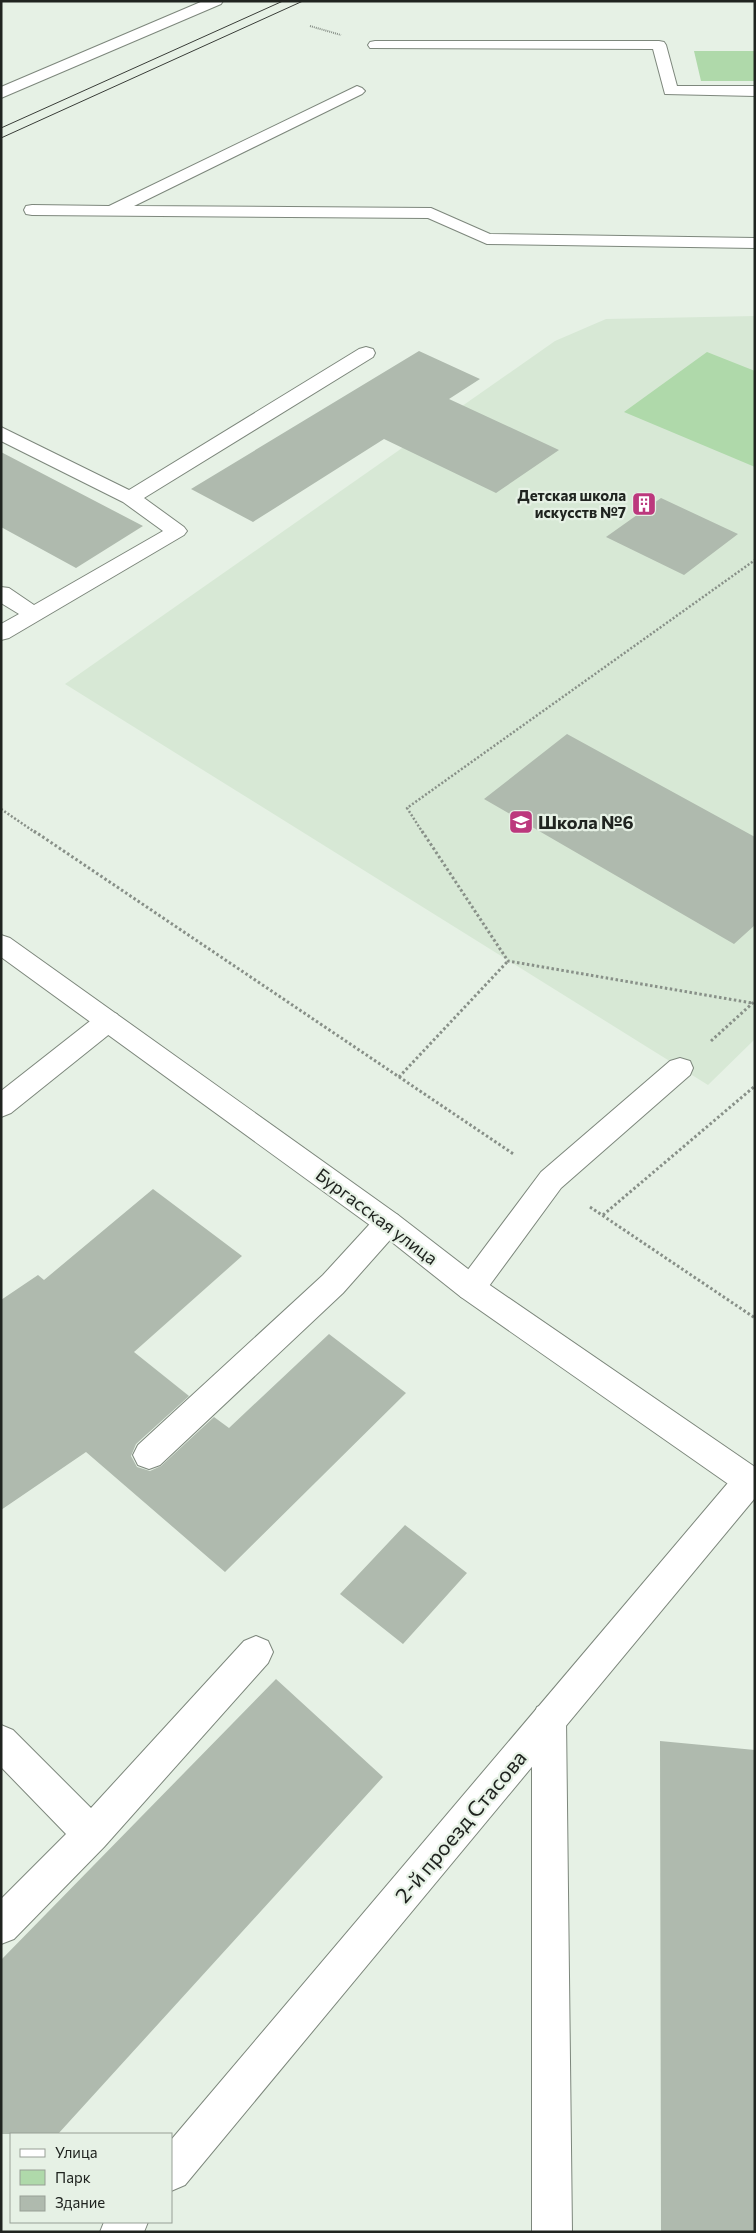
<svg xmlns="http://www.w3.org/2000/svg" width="756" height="2233" viewBox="0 0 756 2233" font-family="Commissioner,sans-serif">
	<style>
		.built { fill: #d7e8d5 }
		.green { fill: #afd9aa }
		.building { fill: #afbaae }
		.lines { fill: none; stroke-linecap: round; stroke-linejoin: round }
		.lane-casing { stroke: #7d877c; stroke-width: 2 }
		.street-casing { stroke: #7d877c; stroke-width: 2 }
		.secondary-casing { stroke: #7d877c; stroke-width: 2 }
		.path-far2 { stroke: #889088; stroke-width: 2; stroke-dasharray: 1 1; stroke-linecap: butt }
		.path-far1 { stroke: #889088; stroke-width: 2.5; stroke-dasharray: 2 2; stroke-linecap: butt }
		.path { stroke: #889088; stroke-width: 3; stroke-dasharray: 2.5 2.5; stroke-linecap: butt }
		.lane { fill: #fff; fill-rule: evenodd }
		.street { fill: #fff; fill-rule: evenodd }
		.secondary { fill: #fff; fill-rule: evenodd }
		.tram { stroke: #393d38; stroke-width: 1 }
		.labels { text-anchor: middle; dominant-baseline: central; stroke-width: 4.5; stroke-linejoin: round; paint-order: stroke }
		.far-poi-label { font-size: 15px; font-weight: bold; fill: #202420; stroke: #e6f1e5; text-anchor: end }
		.poi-label { font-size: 18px; font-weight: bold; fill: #202420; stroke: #e6f1e5; text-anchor: start }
		.street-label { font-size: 18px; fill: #202420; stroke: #e6f1e5 }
		.near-street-label { font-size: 21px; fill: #202420; stroke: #e6f1e5 }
	</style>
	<rect width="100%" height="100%" fill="#e6f1e5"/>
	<path class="built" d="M755,316V1039L708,1085L65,684L555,341L606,319Z"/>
	<path class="green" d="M694,51H755V81H701Z
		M707,352L755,371V467L624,412Z"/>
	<path class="building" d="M419,351L480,379L449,399L559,450L496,493L384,439L253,522L191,489Z
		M1,452L143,526L76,568L1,527Z
		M661,498L738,534L684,575L606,537Z
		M567,734L755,837V925L734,944L484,799Z
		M153,1189L242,1256L134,1352L189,1396L136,1444L131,1456L137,1467L150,1471L161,1466L214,1417L229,1428L329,1334L406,1393L225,1572L86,1452L1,1510V1300L38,1275L44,1280Z
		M405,1525L467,1573L403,1644L340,1594Z
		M276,1679L383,1777L58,2134H1V1960Z
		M660,1741L755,1750V2232H661Z"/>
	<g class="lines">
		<defs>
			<path id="lane" d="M203,1H223L221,4L1,98V87Z
				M375,41H659L664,42L666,45L677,86H755V96L665,94L653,49L370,48L368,45L370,42Z
				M357,86L362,88L365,91L362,94L134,206L431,208L490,234L755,238V248L487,244L428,218L32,215L26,214L24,210L26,206L32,205L109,206Z
				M366,347L373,349L375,353L373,357L144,498L184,527L187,531L184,535L9,638L1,640V624L19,614L1,603V587L9,588L34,605L163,531L123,502L1,441V427L129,490L359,349Z
				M108,1011L117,1014L121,1021L117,1028L11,1113L1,1117V1091L99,1014Z
				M680,1058L690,1061L693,1068L690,1075L561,1188L481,1297L471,1300L461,1297L456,1288L461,1279L541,1172L670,1061Z
				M388,1211L398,1215L402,1223L398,1231L343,1293L160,1465L149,1469L138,1465L133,1455L138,1445L323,1275L378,1215Z
				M256,1636L268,1641L273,1652L268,1663L104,1847L14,1939L1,1944V1899L66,1834L1,1767V1725L13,1730L91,1808L244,1641Z
				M549,1702L561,1707L566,1719L572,2232H532V1719L537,1707Z"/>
			<path id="street" d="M749,1467L755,1469V1498L185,2185L171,2191V2140L738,1471Z
				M104,2222H148L144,2232H100Z"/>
			<path id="secondary" d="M1,935L10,938L398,1215L481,1279L755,1467V1499L744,1495L461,1297L378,1231L1,957Z"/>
		</defs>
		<use href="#lane" class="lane-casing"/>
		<use href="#street" class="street-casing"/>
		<use href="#secondary" class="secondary-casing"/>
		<path class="path-far2" d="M310,26L341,35"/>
		<path class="path-far1" d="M1,809L36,833
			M423,833L407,808L755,560"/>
		<path class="path" d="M34,831L515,1155
			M422,831L508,961L752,1003
			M711,1041L755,1001
			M399,1077L508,961
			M590,1207L755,1318
			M603,1215L755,1086"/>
		<use href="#lane" class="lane"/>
		<use href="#street" class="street"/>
		<use href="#secondary" class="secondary"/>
		<path class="tram" d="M1,128L283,1
			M1,138L303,1"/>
	</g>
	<defs>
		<symbol id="building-square" viewBox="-11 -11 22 22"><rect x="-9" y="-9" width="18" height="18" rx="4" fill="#bc387d" stroke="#e6f1e5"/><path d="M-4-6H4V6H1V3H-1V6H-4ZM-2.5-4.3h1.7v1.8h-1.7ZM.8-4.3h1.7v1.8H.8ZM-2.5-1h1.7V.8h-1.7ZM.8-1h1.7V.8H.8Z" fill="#fff"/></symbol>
		<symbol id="school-square" viewBox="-11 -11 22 22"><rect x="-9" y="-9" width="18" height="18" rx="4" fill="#bc387d" stroke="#e6f1e5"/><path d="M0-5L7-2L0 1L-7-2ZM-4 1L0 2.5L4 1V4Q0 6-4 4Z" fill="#fff"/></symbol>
	</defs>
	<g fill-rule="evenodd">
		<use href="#building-square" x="630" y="490" width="28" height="28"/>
		<use href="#school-square" x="507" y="808" width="28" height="28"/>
	</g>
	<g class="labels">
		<g class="far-poi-label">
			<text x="626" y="495">Детская школа<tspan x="626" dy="17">искусств №7</tspan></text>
		</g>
		<g class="poi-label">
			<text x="538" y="822">Школа №6</text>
		</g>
		<g class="street-label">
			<text transform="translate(377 1216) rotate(37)">Бургасская улица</text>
		</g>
		<g class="near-street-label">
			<text transform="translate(460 1826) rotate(-50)">2-й проезд Стасова</text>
		</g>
	</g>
	<rect width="756" height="2233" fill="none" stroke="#202420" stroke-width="5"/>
	<rect x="10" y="2133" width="162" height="90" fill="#e6f1e5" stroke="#979f96"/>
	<rect x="20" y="2149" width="25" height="8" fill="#ffffff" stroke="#979f96"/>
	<text x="55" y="2158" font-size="15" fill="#202420">Улица</text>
	<rect x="20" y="2170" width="25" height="15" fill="#afd9aa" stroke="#979f96"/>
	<text x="55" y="2183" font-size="15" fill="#202420">Парк</text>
	<rect x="20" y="2196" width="25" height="15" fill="#afbaae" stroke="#979f96"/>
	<text x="55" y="2208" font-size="15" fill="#202420">Здание</text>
</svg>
